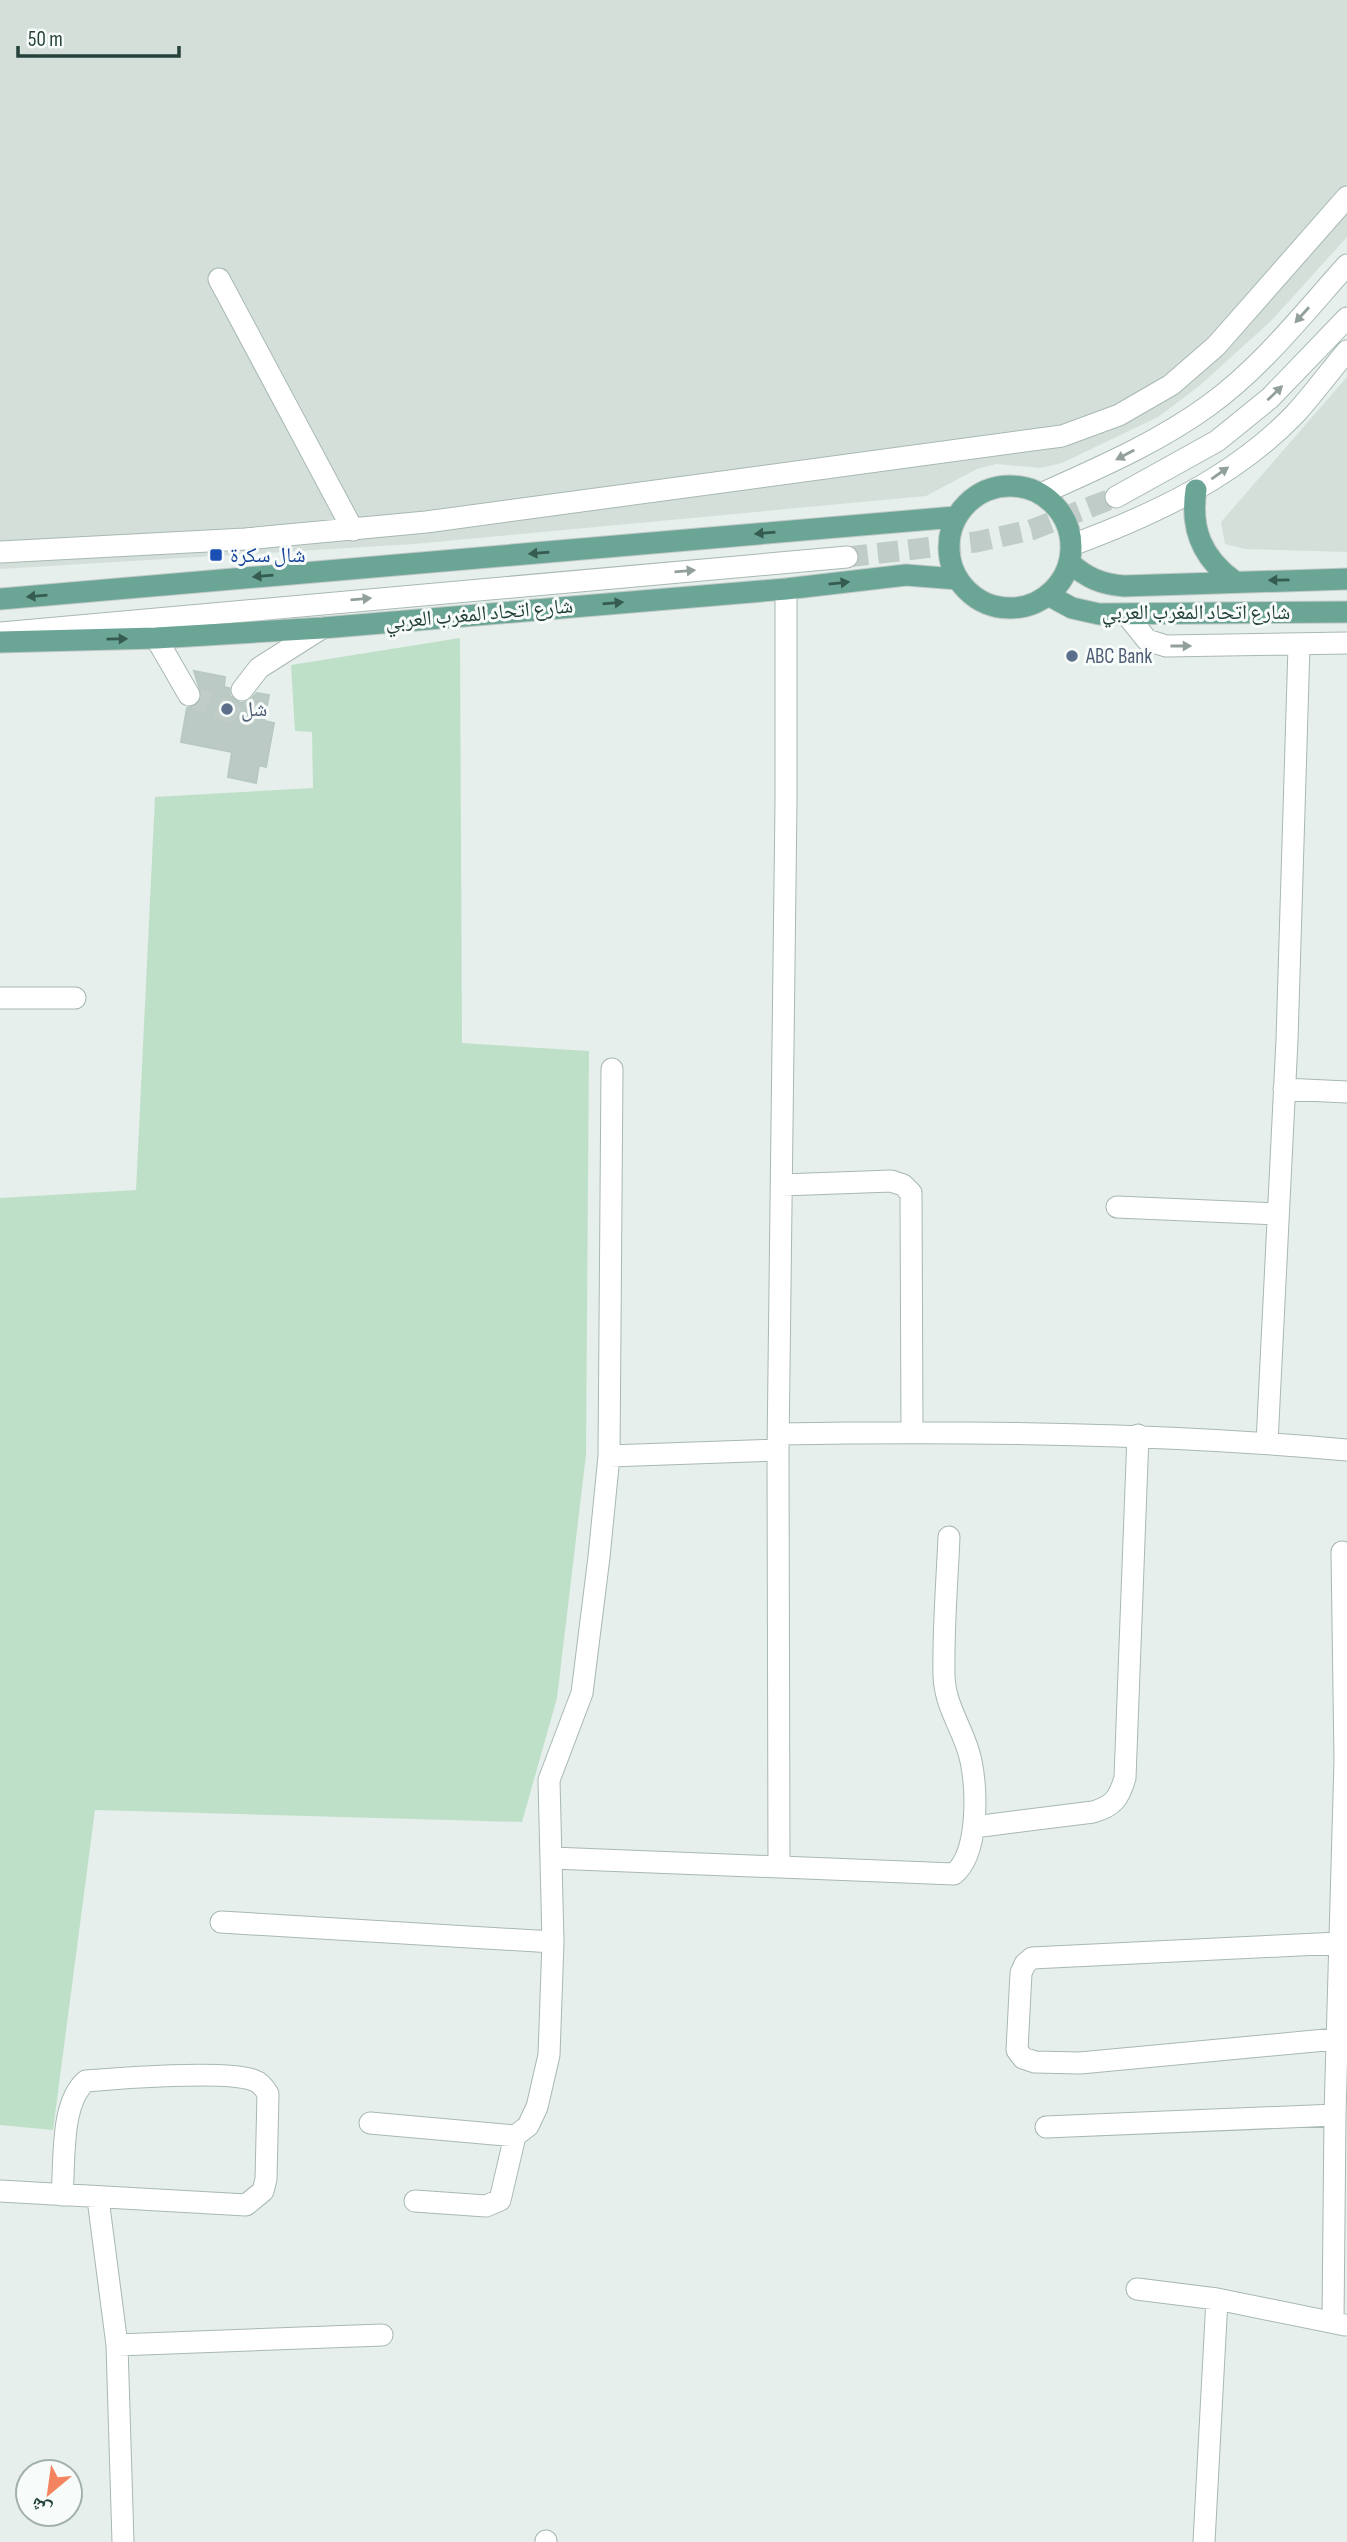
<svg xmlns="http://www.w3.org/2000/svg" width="1347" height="2542" viewBox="0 0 1347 2542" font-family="'Sofia Sans Condensed','Noto Naskh Arabic',sans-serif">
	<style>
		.built { fill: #d4dfda }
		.green { fill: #bfe0c8 }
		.building { fill: #bbcac4; stroke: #b8c9c2; stroke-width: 2 }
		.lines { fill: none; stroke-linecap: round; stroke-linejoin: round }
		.minor-tunnel { stroke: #bfccc8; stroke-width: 21; stroke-dasharray: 21 10; stroke-linecap: butt }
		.minor-casing { stroke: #a8b8b2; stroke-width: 23 }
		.major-casing { stroke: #c2cac8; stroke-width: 23 }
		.minor { stroke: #fff; stroke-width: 21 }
		.major { stroke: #6aa596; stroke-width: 21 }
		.oneway { fill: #92a09c }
		.oneway2 { fill: #365b51 }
		.transit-dot { fill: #1a4fb4; stroke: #f7fbf9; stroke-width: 2.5 }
		.service-dot { fill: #5c6f8a; stroke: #f7fbf9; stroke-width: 2.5 }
		.labels { text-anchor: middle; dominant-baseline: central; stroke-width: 6; stroke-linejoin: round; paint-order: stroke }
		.transit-label { font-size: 21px; fill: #164399; stroke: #f7fbf9; text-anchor: start }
		.street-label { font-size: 21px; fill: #24423a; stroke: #f7fbf9 }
		.service-label { font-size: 21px; fill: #4e5e75; stroke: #f7fbf9; text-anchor: start }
	</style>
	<rect width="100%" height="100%" fill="#e6efeb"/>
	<path class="built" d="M0,0H1347V237L1271,321L1198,387L1158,417L1062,463L1041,468L996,464L977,469L926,496L776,510L414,544L0,569Z
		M1347,377V552L1245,549L1225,544L1221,522Z"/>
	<path class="green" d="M460,638L462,1043L589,1051L586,1455L557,1698L522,1822L95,1810L53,2130L0,2125V1198L136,1190L155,797L313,788L312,732L295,731L291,665Z"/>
	<path class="building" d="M194,671L225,677L224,687L229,688L230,696L240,703L248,702L257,693L269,695L264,721L274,723L266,767L259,765L256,783L228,777L232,752L181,742L187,708L196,706L202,696Z"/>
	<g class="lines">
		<path class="minor-tunnel" d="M847,557L976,542L1031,530L1116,497
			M189,695L227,712L242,690"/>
		<defs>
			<path id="minor" d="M219,279L353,530
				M1041,494C1098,468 1157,443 1208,406C1261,368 1303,314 1347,265
				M1116,497L1217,441L1270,398L1347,318
				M1072,545C1153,515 1235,477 1296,413C1314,393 1330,371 1347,351
				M0,552L245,539L426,522L1062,436L1119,415L1171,385L1216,346L1347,197
				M1126,614L1147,640L1166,646L1347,643
				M0,633L847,557
				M156,638L189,695
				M242,690L259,668L322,628
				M0,998H75
				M1284,1089L1347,1092
				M782,1185L891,1181L903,1185L911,1193L912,1432
				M1117,1207L1278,1214
				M779,1434C969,1431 1158,1433 1347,1450
				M1267,1443L1287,1040L1299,646
				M609,1456L778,1450
				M974,1827L1093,1812C1114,1806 1119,1798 1125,1778L1138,1435
				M552,1858L954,1874C979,1853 977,1791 971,1761C965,1731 945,1708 944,1676C943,1630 947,1583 949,1537
				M779,1867L778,1450L786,802V589
				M221,1922L553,1942
				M1336,2039L1080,2063L1035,2062L1023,2058L1017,2050L1021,1973L1025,1964L1032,1958L1339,1943
				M370,2123L515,2136
				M1046,2127L1335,2115
				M0,2191L246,2205L263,2191L266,2179L268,2094C264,2087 260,2082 253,2080C226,2070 118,2078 86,2081C60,2103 65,2162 62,2195
				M98,2199L117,2345L123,2542
				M415,2201L486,2206L500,2200L515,2136L528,2126L537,2107L549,2055L553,1942L549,1780L582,1693L599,1557L609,1456L612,1069
				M1137,2289L1217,2299L1345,2325
				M1333,2322L1335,2115L1345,1760L1342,1552
				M117,2345L382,2335
				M546,2542V2541
				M1204,2542L1217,2299"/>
			<path id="major" d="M949 547a61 61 0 1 1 122 0a61 61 0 1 1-122 0Z
				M1196,490C1190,529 1202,558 1234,581
				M1070,563C1087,578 1101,584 1124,586L1347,579
				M1048,595L1072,608L1099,614L1347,612
				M0,599L955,517
				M0,642L156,638L322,628L786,589L906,575L957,579"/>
		</defs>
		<use href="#minor" class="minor-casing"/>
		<use href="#major" class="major-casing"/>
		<use href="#minor" class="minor"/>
		<use href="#major" class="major"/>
	</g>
	<defs><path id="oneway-solid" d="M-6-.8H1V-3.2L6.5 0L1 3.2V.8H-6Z" transform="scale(1.75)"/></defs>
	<g class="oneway">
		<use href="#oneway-solid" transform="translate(1302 315) rotate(132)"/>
		<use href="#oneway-solid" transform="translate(1275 393) rotate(-44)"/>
		<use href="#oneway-solid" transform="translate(1125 455) rotate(152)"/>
		<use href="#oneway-solid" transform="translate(1220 473) rotate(-35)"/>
		<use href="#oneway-solid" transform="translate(685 571) rotate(-5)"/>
		<use href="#oneway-solid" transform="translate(361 599) rotate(-5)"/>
		<use href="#oneway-solid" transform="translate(1181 646)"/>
	</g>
	<g class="oneway2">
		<use href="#oneway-solid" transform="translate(765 533) rotate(175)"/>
		<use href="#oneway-solid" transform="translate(539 553) rotate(175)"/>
		<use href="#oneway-solid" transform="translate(263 576) rotate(175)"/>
		<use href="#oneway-solid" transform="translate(1279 580) rotate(179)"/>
		<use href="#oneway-solid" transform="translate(839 583) rotate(-6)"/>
		<use href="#oneway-solid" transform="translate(37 596) rotate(175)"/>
		<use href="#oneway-solid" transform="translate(613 603) rotate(-5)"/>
		<use href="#oneway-solid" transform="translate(117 639) rotate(-1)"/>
	</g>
	<rect class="transit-dot" x="209" y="548" width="14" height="14" rx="3.5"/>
	<g class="service-dot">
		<circle cx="1072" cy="656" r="7"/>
		<circle cx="227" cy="709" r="7"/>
	</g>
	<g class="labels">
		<g class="transit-label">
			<text x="230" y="555">شال سكرة</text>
		</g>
		<g class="street-label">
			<text x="1196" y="612">شارع اتحاد المغرب العربي</text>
			<text transform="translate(479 614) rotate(-5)">شارع اتحاد المغرب العربي</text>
		</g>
		<g class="service-label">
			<text x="1086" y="656">ABC Bank</text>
			<text x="241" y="709">شل</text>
		</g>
	</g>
	<g transform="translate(49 2493) rotate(209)"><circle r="33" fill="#f7fbf9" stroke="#a3b1ad" stroke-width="2"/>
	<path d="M0-5L12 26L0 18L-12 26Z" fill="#f4845f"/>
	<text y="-10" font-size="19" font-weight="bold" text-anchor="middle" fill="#24423a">ش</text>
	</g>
	<path d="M18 46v10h161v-10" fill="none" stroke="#24423a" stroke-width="3.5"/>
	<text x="28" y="46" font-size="21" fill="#24423a" stroke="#f7fbf9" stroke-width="5" paint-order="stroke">50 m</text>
</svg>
